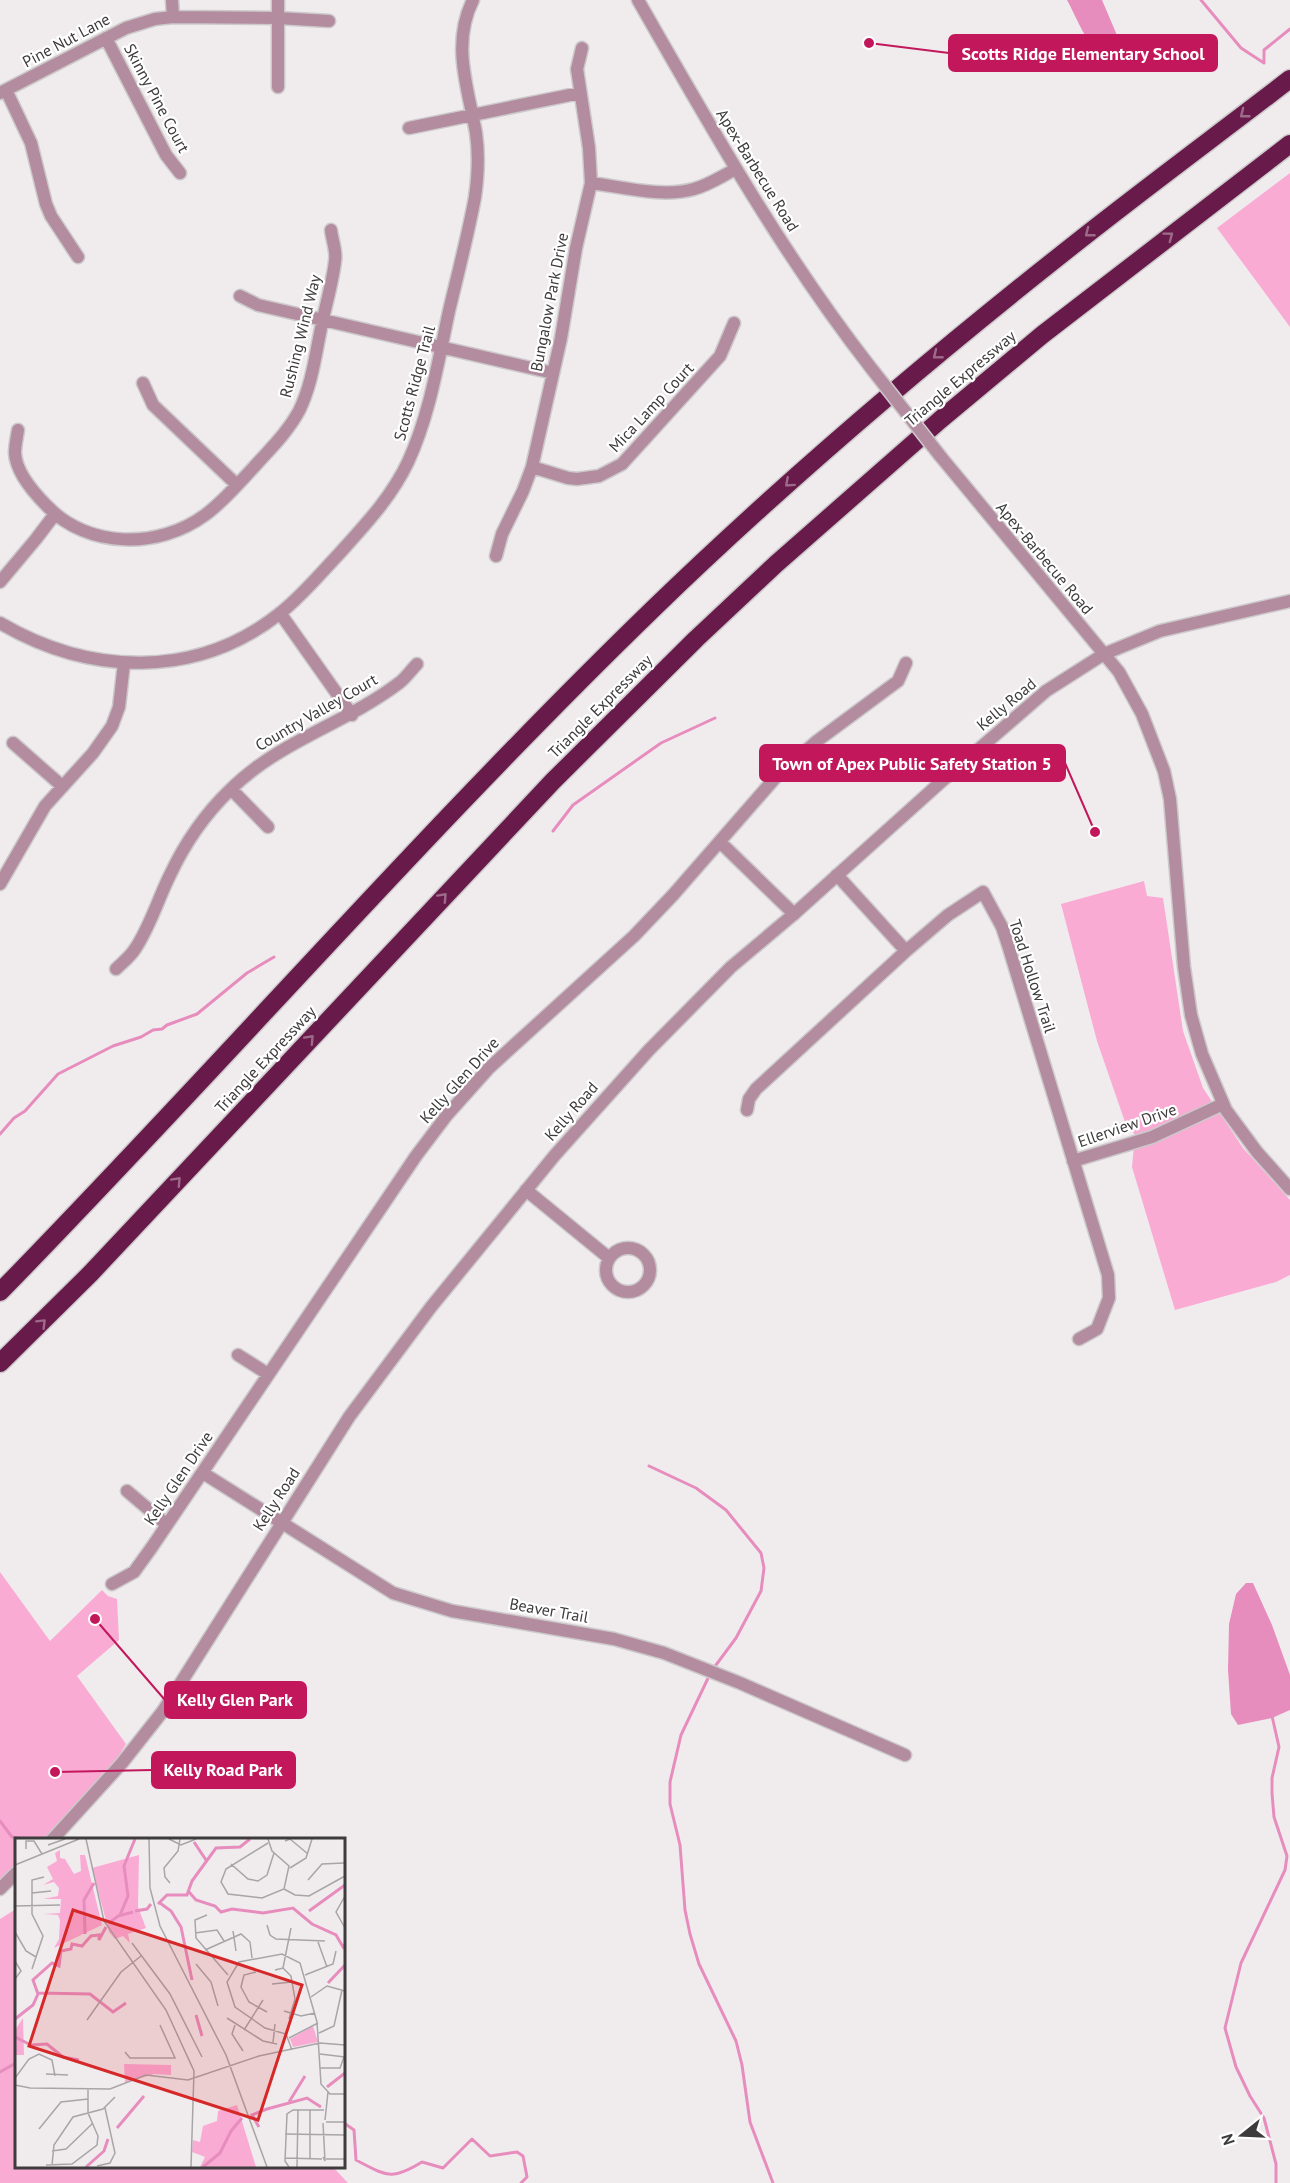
<svg xmlns="http://www.w3.org/2000/svg" width="1290" height="2183" viewBox="0 0 1290 2183" font-family="'PT Sans',sans-serif">
	<style>
		.green { fill: #f9abd4 }
		.water { fill: #e78dbd }
		.lines { fill: none; stroke-linecap: round; stroke-linejoin: round }
		.stream { stroke: #e78dbd; stroke-width: 3 }
		.minor-casing { stroke: #ccc9ca; stroke-width: 15 }
		.tertiary-casing { stroke: #ccc9ca; stroke-width: 15 }
		.motorway-casing { stroke: #ccc9ca; stroke-width: 21 }
		.minor { stroke: #b48ca0; stroke-width: 12 }
		.tertiary { stroke: #b48ca0; stroke-width: 12 }
		.motorway { stroke: #681a4a; stroke-width: 18 }
		.tertiary-bridge-casing { stroke: #ccc9ca; stroke-width: 15; stroke-linecap: butt }
		.tertiary-bridge { stroke: #b48ca0; stroke-width: 12 }
		.oneway { stroke: #9d6a89 }
		.labels { text-anchor: middle; dominant-baseline: central; stroke-width: 4.5; stroke-linejoin: round; paint-order: stroke }
		.street-label { font-size: 16px; fill: #3d3b3c; stroke: #fff }
		.inset-river { fill: none; stroke: #e78dbd; stroke-width: 3 }
		.inset-road { fill: none; stroke: #a8a5a7; stroke-width: 1.5 }
		.view { fill: #d62828; fill-opacity: 0.15; stroke: #d62828; stroke-width: 3 }
		.inset-edge { fill: none; stroke: #3d3b3c; stroke-width: 3 }
		.leader { fill: none; stroke: #c2185b; stroke-width: 2 }
		.callout-dot { fill: #c2185b; stroke: #fff; stroke-width: 2 }
		.callout { fill: #c2185b; stroke: #c2185b; stroke-width: 2 }
		.callout-label { font-size: 18px; text-anchor: middle; font-weight: bold; fill: #fff }
	</style>
	<rect width="100%" height="100%" fill="#f0ecee"/>
	<path class="green" d="M1290,173V327L1217,228Z
		M1144,881L1147,896L1163,898L1183,1031L1203,1088L1243,1148L1290,1200V1275L1276,1282L1175,1310L1132,1167L1135,1135L1125,1122L1097,1041L1061,904Z
		M0,1572L50,1641L102,1590L108,1596L117,1599L119,1640L77,1676L126,1744L84,1813L62,1839L16,1840V1875L0,1885Z
		M16,1909V2166L333,2167L348,2183H0V1919Z"/>
	<path class="water" d="M1067,0H1102L1122,47L1117,55L1110,59C1090,55 1077,18 1067,0Z
		M1246,1583H1253L1272,1625L1290,1675V1710L1272,1718L1238,1725L1231,1714L1228,1670L1229,1624L1236,1594Z"/>
	<g class="lines">
		<path class="stream" d="M1201,0L1241,48L1264,63
			M1264,63V50L1290,29
			M553,831L573,805L661,743L715,718
			M0,1134L14,1118L25,1111L58,1074L113,1046L141,1037L153,1030L162,1029L167,1025L197,1014L247,973L274,957
			M649,1466L696,1488L726,1510L761,1553L764,1568L761,1591L736,1638L713,1669
			M710,1674L681,1735L670,1782V1804L680,1845L685,1910L690,1934L699,1964L736,2041L742,2065L750,2122L773,2183
			M1272,1716L1279,1747L1272,1778V1793L1274,1817L1287,1856L1285,1870L1241,1963L1225,2028L1236,2067L1250,2096L1264,2118L1276,2164V2183
			M0,1821L12,1837L31,1840
			M0,2072L16,2063
			M344,2123L354,2130L356,2160C387,2176 391,2181 422,2162L443,2168L472,2139L490,2156L517,2152L523,2156L527,2177L521,2183"/>
		<defs>
			<path id="minor" d="M172,0L173,17
				M106,38L166,155L180,173
				M278,87V0
				M6,90L31,143L46,204L51,216L78,257
				M0,93L126,28L155,19L173,17L278,18L329,21
				M409,128L580,93
				M591,183C622,187 663,198 694,189C709,185 722,176 736,169
				M240,296L258,305L553,373
				M143,383L153,405L237,485
				M18,430C17,437 15,445 15,453C16,472 34,493 47,506C88,549 159,549 205,515C223,502 238,484 254,467C270,449 287,433 299,411C313,383 316,349 323,319C327,300 333,280 335,261C337,252 332,240 331,230
				M532,467L568,478L577,479L599,476L622,464L720,356L734,323
				M496,556L502,534L523,491L532,467L561,338L576,248L591,183L589,148L577,69L582,48
				M0,582L36,539L55,514
				M280,613L352,715
				M0,623C89,675 195,680 279,614C301,597 319,575 338,555C364,526 391,498 408,462C430,414 438,362 449,311C458,273 468,235 475,197C478,176 479,154 476,133C468,88 451,44 473,0
				M13,743L62,786
				M231,789L268,827
				M720,842L794,914
				M837,875L906,951
				M0,884L45,806L93,753L112,726L119,707L124,663
				M116,969C122,963 130,957 135,949C150,927 158,899 170,875C185,843 204,815 230,790C279,741 345,724 399,683C406,678 411,670 417,664
				M747,1110L749,1099L756,1089L906,951L948,915L983,892L1002,927L1008,945L1108,1275L1109,1298L1097,1329L1079,1339
				M1073,1161L1152,1137L1223,1104
				M526,1190L609,1258
				M606 1270a22 22 0 1 1 44 0a22 22 0 1 1-44 0Z
				M238,1355L268,1374
				M203,1473L393,1593L452,1611L614,1639L664,1653L740,1683L905,1755
				M127,1491L166,1524
				M112,1584L134,1572L152,1547L416,1156L447,1115L489,1068L634,936L673,895L776,777L817,741L898,681L906,663"/>
			<path id="tertiary" d="M638,0C710,126 782,254 871,368
				M941,457L1119,672L1142,714L1164,771L1170,799L1184,967L1191,1015L1202,1054L1226,1110L1257,1152L1290,1189
				M52,1840L122,1763L163,1711L349,1417L431,1307L555,1155L649,1050L731,967L794,914L942,781L1046,691L1104,654L1160,631L1290,601
				M0,1889L16,1873"/>
			<path id="motorway" d="M0,1292C220,1067 427,828 653,609C781,485 917,369 1057,258C1133,197 1212,139 1290,79
				M0,1363L91,1273L553,781L696,639L776,564L940,420L1042,335L1290,144"/>
		</defs>
		<use href="#minor" class="minor-casing"/>
		<use href="#tertiary" class="tertiary-casing"/>
		<use href="#motorway" class="motorway-casing"/>
		<use href="#minor" class="minor"/>
		<use href="#tertiary" class="tertiary"/>
		<use href="#motorway" class="motorway"/>
		<defs>
			<path id="tertiary-bridge" d="M871,368L941,457"/>
		</defs>
		<use href="#tertiary-bridge" class="tertiary-bridge-casing"/>
		<use href="#tertiary-bridge" class="tertiary-bridge"/>
	</g>
	<defs><path id="oneway-chevron" d="M-2-3.5L2.5 0L-2 3.5" fill="none" stroke-width="1.6" stroke-linecap="round" stroke-linejoin="round" transform="scale(1.5)"/></defs>
	<g class="oneway">
		<use href="#oneway-chevron" transform="translate(1244 114) rotate(142)"/>
		<use href="#oneway-chevron" transform="translate(1089 233) rotate(142)"/>
		<use href="#oneway-chevron" transform="translate(1169 236) rotate(-37)"/>
		<use href="#oneway-chevron" transform="translate(937 355) rotate(141)"/>
		<use href="#oneway-chevron" transform="translate(789 483) rotate(138)"/>
		<use href="#oneway-chevron" transform="translate(443 897) rotate(-47)"/>
		<use href="#oneway-chevron" transform="translate(310 1039) rotate(-47)"/>
		<use href="#oneway-chevron" transform="translate(177 1181) rotate(-47)"/>
		<use href="#oneway-chevron" transform="translate(42 1323) rotate(-45)"/>
	</g>
	<g class="labels">
		<g class="street-label">
			<text transform="translate(66 40) rotate(-28)">Pine Nut Lane</text>
			<text transform="translate(157 98) rotate(62)">Skinny Pine Court</text>
			<text transform="translate(758 170) rotate(58)">Apex-Barbecue Road</text>
			<text transform="translate(549 302) rotate(-79)">Bungalow Park Drive</text>
			<text transform="translate(300 336) rotate(-76)">Rushing Wind Way</text>
			<text transform="translate(960 378) rotate(-40)">Triangle Expressway</text>
			<text transform="translate(414 383) rotate(-75)">Scotts Ridge Trail</text>
			<text transform="translate(651 407) rotate(-47)">Mica Lamp Court</text>
			<text transform="translate(1045 558) rotate(50)">Apex-Barbecue Road</text>
			<text transform="translate(1006 704) rotate(-40)">Kelly Road</text>
			<text transform="translate(600 706) rotate(-45)">Triangle Expressway</text>
			<text transform="translate(316 712) rotate(-30)">Country Valley Court</text>
			<text transform="translate(1033 976) rotate(72)">Toad Hollow Trail</text>
			<text transform="translate(265 1059) rotate(-47)">Triangle Expressway</text>
			<text transform="translate(459 1080) rotate(-48)">Kelly Glen Drive</text>
			<text transform="translate(571 1111) rotate(-49)">Kelly Road</text>
			<text transform="translate(1127 1125) rotate(-19)">Ellerview Drive</text>
			<text transform="translate(178 1478) rotate(-56)">Kelly Glen Drive</text>
			<text transform="translate(276 1499) rotate(-57)">Kelly Road</text>
			<text transform="translate(549 1610) rotate(10)">Beaver Trail</text>
		</g>
	</g>
	<g transform="translate(15 1838)">
		<rect width="330" height="330" fill="#f0ecee"/>
		<path d="M45,12V20L50,21L59,36L66,33L65,17H70L87,87L39,110L44,101L45,82L43,77L28,76L45,75L46,61H28L43,58L44,50L39,44L28,47L38,41L32,29L42,23L40,15ZM124,17L123,69L131,90L113,96L115,105L108,98L100,101L94,94L77,30ZM8,180L9,217H0V192ZM298,188L303,204L278,209L275,201ZM109,226L156,227V237L139,236L110,245ZM222,267L241,329H185L190,319L177,314L178,302L185,304L188,288L202,283L203,273Z" fill="#f9abd4"/>
		<path class="inset-river" d="M179,4L191,22M174,54L181,62L200,68L206,74L217,71L248,75L278,70L297,86L321,97L328,109L330,106M145,65L156,73L166,89L177,142M143,66L152,57H172L177,43L201,10L225,9L235,1M120,73L132,71L136,66M294,73L330,47M105,77L113,58L109,28L120,1M94,85L103,78L118,74M70,96L69,62L79,45M313,145L330,127M23,155L75,156L98,174L111,165M181,177L187,198M0,181L18,167L23,156L18,142L37,125L44,128L46,113L56,111L57,106L67,108L76,98L84,97V102L91,89M0,199L16,207L32,206L48,219L64,222M312,249L330,235M274,264L290,238M244,289L237,277L252,271L292,260L306,269M102,290L129,258M71,329L89,313L93,301M188,329L205,315L216,293L227,280"/>
		<path class="inset-road" d="M71,1L89,83L151,172L179,233L176,329M134,1L135,50L145,88L211,217L252,329M154,1L166,7L181,1M253,1L257,13L274,28L269,51L247,60L213,56L206,44L211,31L253,5M270,3L275,1L293,16M33,7L50,1M11,11V3H19L27,16M0,26V62M216,26L233,41L243,43L252,37L259,15M0,27L64,1M275,30L291,20L297,1M293,42L307,26L329,25M155,45L150,39L149,30L163,13L165,1M269,51L280,57L294,58L330,38M17,55L36,53M330,58L321,74L330,90M0,68L45,67M192,77L180,82L181,100L213,137M252,87L255,97L261,101L310,103M218,93L221,113M0,94L11,113L21,119M180,95L202,92L209,103M303,104L312,129M117,105L155,156L187,219M190,112L226,96L235,104L237,120M0,123L6,133L0,141M181,126L196,144L203,168M268,130L276,90M17,131L28,98L17,76V42L29,39M260,132L268,130L276,138L280,161L274,181M241,134L229,137L226,149L234,164L252,174M290,137L318,126L321,113M257,146L277,144M296,159L312,148L330,153M269,173L286,178L300,175M212,180L248,203L262,206M72,182L106,134L126,118M220,187L217,196L228,213M229,192L248,162M304,195L319,188L327,152M274,200L303,185M258,205L260,186M277,212L271,196L250,190L220,169L212,144L224,124L267,116L285,125L302,184L306,246L315,256H330M110,214L115,220H160L145,187M305,216L330,219M305,230H325L329,219M31,236L53,237M0,240L14,221L24,216L37,222L40,238M0,247L15,250L95,251L131,237L173,242L244,218L305,205L330,207M310,282L313,254M311,284H330M24,291L46,264L73,261M270,296L330,297M37,313L51,311L78,285M308,319L310,323L308,285M270,320L307,321M295,321V272M311,321H330M31,327L57,326L82,307L83,298L73,275V251M37,327L39,307L58,279L88,271L100,259M82,328L95,325L100,315L90,270M274,329L270,323L272,276L278,272H309M282,329L283,272"/>
		<path class="view" d="M58,72L287,147L243,282L14,208Z"/>
		<rect width="330" height="330" class="inset-edge"/>
	</g>
	<path class="leader" d="M869 43L949 53M1095 832L1065 763M95 1619L165 1700M55 1772L152 1770"/>
	<g class="callout-dot">
		<circle cx="869" cy="43" r="6"/>
		<circle cx="1095" cy="832" r="6"/>
		<circle cx="95" cy="1619" r="6"/>
		<circle cx="55" cy="1772" r="6"/>
	</g>
	<g class="callout">
		<rect x="949" y="35" width="268" height="36" rx="6"/>
		<rect x="760" y="745" width="305" height="36" rx="6"/>
		<rect x="165" y="1682" width="141" height="36" rx="6"/>
		<rect x="152" y="1752" width="143" height="36" rx="6"/>
	</g>
	<g class="callout-label">
		<text x="1083" y="60">Scotts Ridge Elementary School</text>
		<text x="912" y="770">Town of Apex Public Safety Station 5</text>
		<text x="235" y="1706">Kelly Glen Park</text>
		<text x="223" y="1776">Kelly Road Park</text>
	</g>
	<g transform="translate(1242 2135) rotate(252)" stroke="#ffffff" stroke-width="4.5" paint-order="stroke">
	<path d="M0-4.5L10 22L0 15L-10 22Z" fill="#3d3b3c"/>
	<text y="-9" font-size="16" font-weight="bold" text-anchor="middle" fill="#3d3b3c">N</text>
	</g>
</svg>
